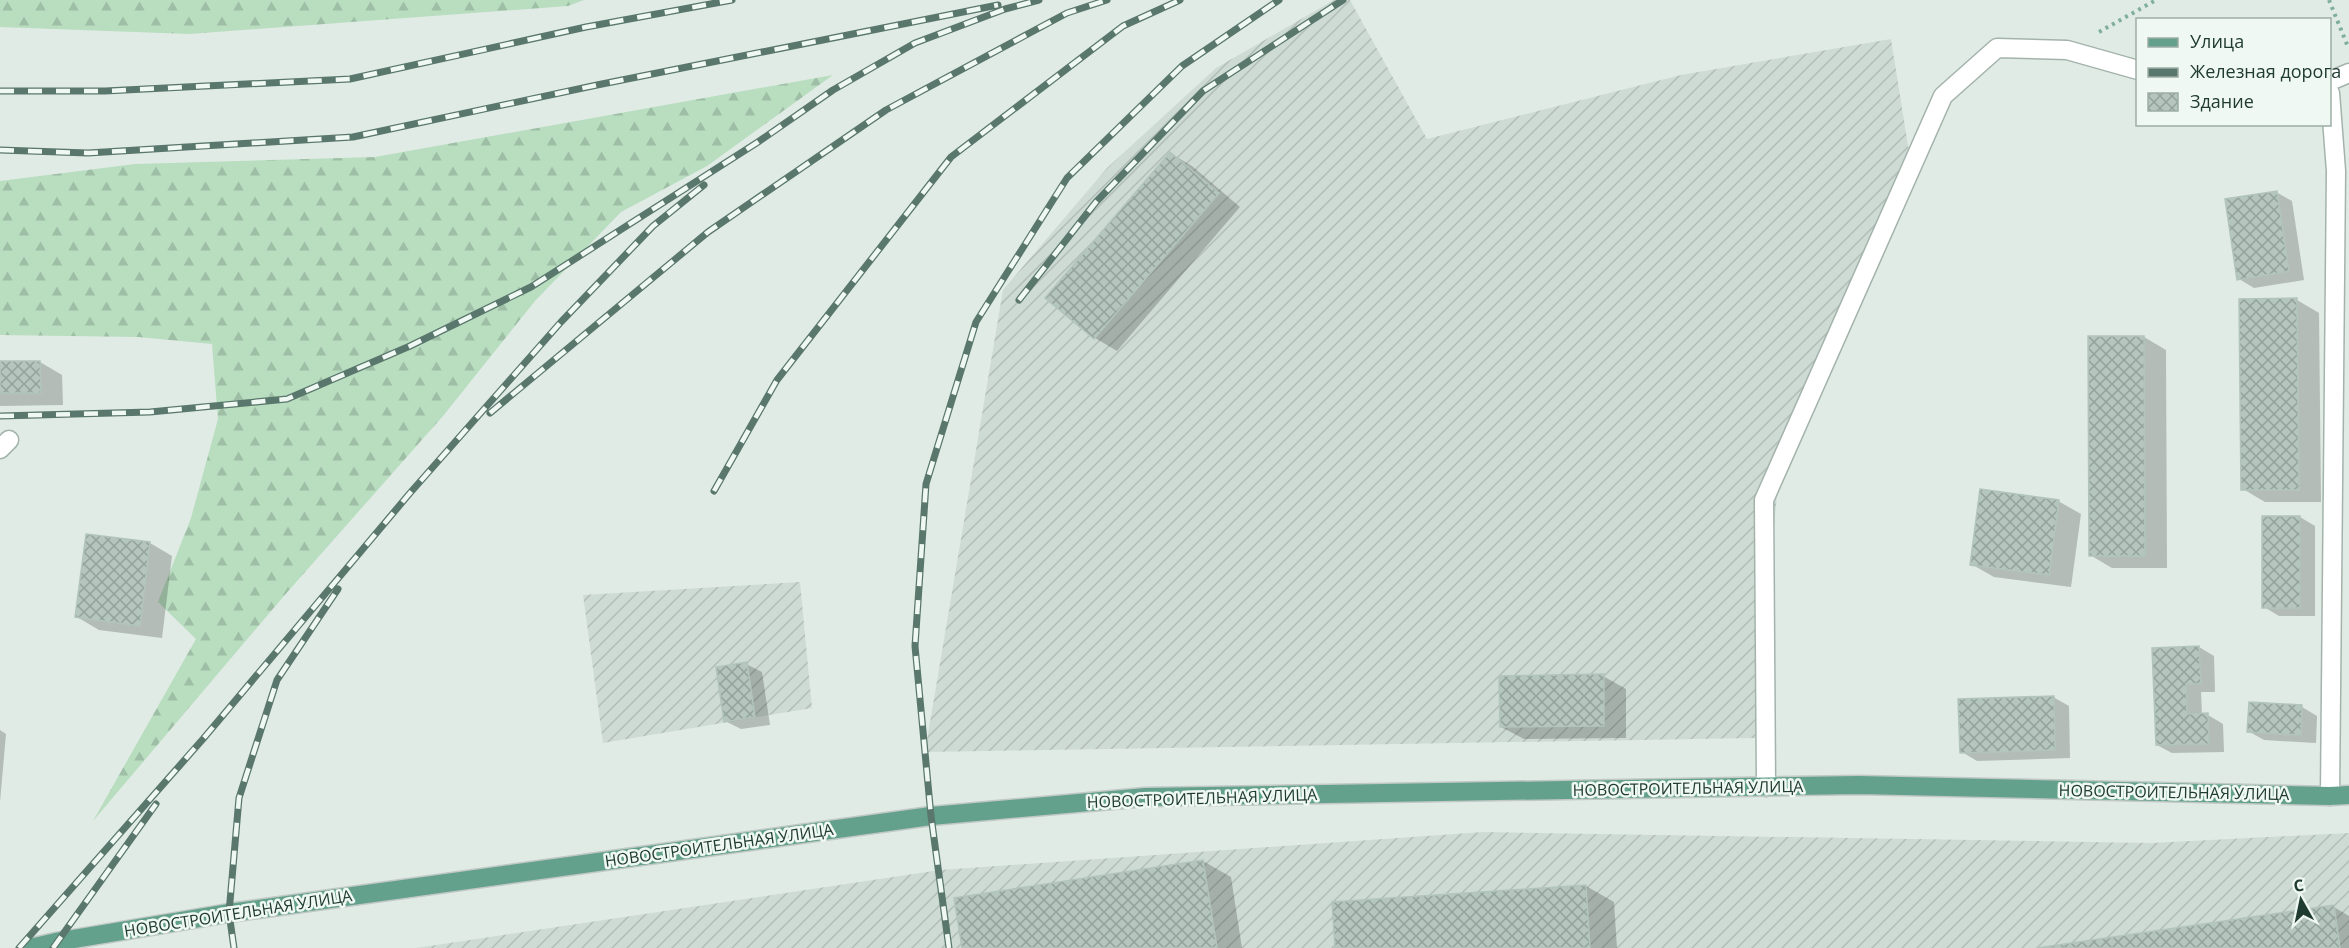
<svg xmlns="http://www.w3.org/2000/svg" width="2349" height="948" viewBox="0 0 2349 948" font-family="'Open Sans',sans-serif">
	<style>
		.industrial { fill: url(#industrial-furrows) }
		.forest { fill: url(#forest-firs) }
		.shadow { fill: #0003 }
		.building { fill: url(#building-cross-hatch); stroke: #b2c5bc; stroke-width: 1.5 }
		.lines { fill: none; stroke-linecap: round; stroke-linejoin: round }
		.minor-casing { stroke: #a3b3ac; stroke-width: 21 }
		.major-casing { stroke: #c1c8c6; stroke-width: 21 }
		.path { stroke: #80af9d; stroke-width: 4; stroke-dasharray: 3 4.5; stroke-linecap: butt }
		.minor { stroke: #fff; stroke-width: 18 }
		.major { stroke: #63a18d; stroke-width: 18 }
		.rail-casing { stroke: #5a776d; stroke-width: 7 }
		.rail { stroke: #f0f8f3; stroke-width: 4.5; stroke-dasharray: 14; stroke-linecap: butt }
		.labels { text-anchor: middle; dominant-baseline: central; stroke-width: 5; stroke-linejoin: round; paint-order: stroke }
		.street-label { font-size: 16px; fill: #203c32; stroke: #f0f8f3 }
	</style>
	<defs>
		<pattern id="industrial-furrows" width="10" height="10" patternUnits="userSpaceOnUse" patternTransform="scale(1.5)"><rect width="10" height="10" fill="#cedbd4"/><path d="M-1 1l2-2M0 10L10 0M9 11l2-2" fill="none" stroke="#b1bdb6"/></pattern>
		<pattern id="forest-firs" width="22" height="20" patternUnits="userSpaceOnUse" patternTransform="scale(1.5)"><rect width="22" height="20" fill="#b8ddbf"/><path d="M5 1l3.5 6h-7zM16 11l3.5 6h-7z" fill="#9ebfa5"/></pattern>
		<pattern id="building-cross-hatch" width="8" height="8" patternUnits="userSpaceOnUse" patternTransform="scale(1.5)"><rect width="8" height="8" fill="#b5c6be"/><path d="M0 0l8 8M0 8l8-8" fill="none" stroke="#93a29b"/></pattern>
	</defs>
	<rect width="100%" height="100%" fill="#e0ebe5"/>
	<path class="industrial" d="M1334,0H1350L1427,139L1681,75L1891,39L1910,158L1780,461L1755,738L925,752L1003,290L1107,168L1216,68Z
		M800,582L812,708L603,743L583,595Z
		M1483,832L2151,843L2349,833V948H416L940,870Z"/>
	<path class="forest" d="M0,0H584L568,6L189,34L0,27Z
		M833,75L707,166L621,212L535,301L443,416L283,597L93,821L196,639L158,602L191,518L218,419L212,344L138,337L0,335V181L135,164L375,157Z"/>
	<path class="shadow" d="M1170,153L1192,166L1240,207L1117,351L1095,338Z
		M2276,192L2292,201L2304,280L2254,288L2239,279Z
		M2297,300L2319,313L2321,502H2265L2243,489Z
		M2144,337L2166,350L2167,568H2112L2090,555Z
		M40,362L62,375L63,405L0,406V363Z
		M2058,501L2081,514L2071,587L1994,577L1971,564Z
		M2300,517L2315,526V616H2279L2264,607Z
		M87,535L150,543L172,556L162,638L99,630L77,617Z
		M2199,647L2214,656L2215,692H2201L2202,715H2208L2223,724L2224,752L2172,753L2157,745Z
		M746,664L762,672L770,725L741,729L725,721Z
		M1603,676L1626,689V738L1524,739L1501,727Z
		M2053,697L2069,706L2070,758L1977,761L1962,752Z
		M2250,704L2302,707L2317,716L2316,743L2264,740L2248,731Z
		M0,730L6,734L0,802Z
		M1203,861L1231,877L1242,948H964Z
		M1586,886L1614,902L1617,948H1336Z
		M2334,907L2349,916V948H2047Z"/>
	<path class="building" d="M1170,152L1219,193L1094,339L1045,298Z
		M2277,191L2289,271L2237,280L2225,199Z
		M2297,298L2299,490H2241L2239,299Z
		M2088,336H2144L2145,556H2089Z
		M0,361H40L41,393H0Z
		M1980,489L2059,500L2049,575L1970,565Z
		M2262,516H2300V608H2262Z
		M86,534L150,542L140,626L75,617Z
		M2199,646L2201,684H2186L2187,714L2208,713L2209,744L2156,745L2152,648Z
		M747,662L755,717L724,722L716,667Z
		M1604,674V726L1500,727L1499,676Z
		M2054,696L2055,750L1960,753L1958,699Z
		M2249,702L2302,705L2301,735L2247,732Z
		M1203,860L1217,948H962L954,898Z
		M1586,885L1590,948H1335L1332,902Z
		M2334,905L2340,948H2037Z"/>
	<g class="lines">
		<defs>
			<path id="minor" d="M2330,81L2349,73
				M2330,93L2336,171L2330,796
				M0,449L9,440
				M1766,787L1764,500L1943,96L1997,48L2067,50L2138,70"/>
			<path id="major" d="M30,948L56,942L229,913L931,816L1146,797L1859,785L2330,796L2349,795"/>
		</defs>
		<use href="#minor" class="minor-casing"/>
		<use href="#major" class="major-casing"/>
		<path class="path" d="M2329,0L2348,47
			M2099,32L2156,0"/>
		<use href="#minor" class="minor"/>
		<use href="#major" class="major"/>
		<defs>
			<path id="rail" d="M0,91H105L350,79L586,27L732,0
				M0,150L88,153L353,137L597,85L998,5
				M1019,300L1096,202L1203,91L1343,0
				M490,413L708,232L886,110L1067,13L1107,0
				M0,416L150,412L287,399L410,346L531,287L758,142L833,90L915,43L1005,9L1039,0
				M714,491L777,380L951,157L1123,26L1180,0
				M19,948L203,739L410,493L561,322L653,226L704,185
				M53,948L156,804
				M234,948L229,913L239,798L277,680L338,589
				M949,948L931,816L915,646L926,484L976,322L1067,178L1182,66L1279,0"/>
		</defs>
		<use href="#rail" class="rail-casing"/>
		<use href="#rail" class="rail"/>
	</g>
	<g class="labels">
		<g class="street-label">
			<text transform="translate(1688 788) rotate(-1)">НОВОСТРОИТЕЛЬНАЯ УЛИЦА</text>
			<text transform="translate(2174 792) rotate(1)">НОВОСТРОИТЕЛЬНАЯ УЛИЦА</text>
			<text transform="translate(1202 798) rotate(-2)">НОВОСТРОИТЕЛЬНАЯ УЛИЦА</text>
			<text transform="translate(719 845) rotate(-8)">НОВОСТРОИТЕЛЬНАЯ УЛИЦА</text>
			<text transform="translate(238 913) rotate(-9)">НОВОСТРОИТЕЛЬНАЯ УЛИЦА</text>
		</g>
	</g>
	<rect x="2136" y="18" width="195" height="108" fill="#f0f8f3" stroke="#9dada6" stroke-width="1.5"/>
	<rect x="2148" y="38" width="30" height="9" fill="#63a18d" stroke="#9dada6" stroke-width="1.5"/>
	<text x="2190" y="48" font-size="18" fill="#203c32">Улица</text>
	<rect x="2148" y="68" width="30" height="9" fill="#5a776d" stroke="#9dada6" stroke-width="1.5"/>
	<text x="2190" y="78" font-size="18" fill="#203c32">Железная дорога</text>
	<rect x="2148" y="93" width="30" height="18" fill="url(#building-cross-hatch)" stroke="#9dada6" stroke-width="1.5"/>
	<text x="2190" y="108" font-size="18" fill="#203c32">Здание</text>
	<g transform="translate(2301 900) rotate(351)" stroke="#f0f8f3" stroke-width="4.5" paint-order="stroke">
	<path d="M0-4.5L10 22L0 15L-10 22Z" fill="#203c32"/>
	<text y="-9" font-size="16" font-weight="bold" text-anchor="middle" fill="#203c32">С</text>
	</g>
</svg>
